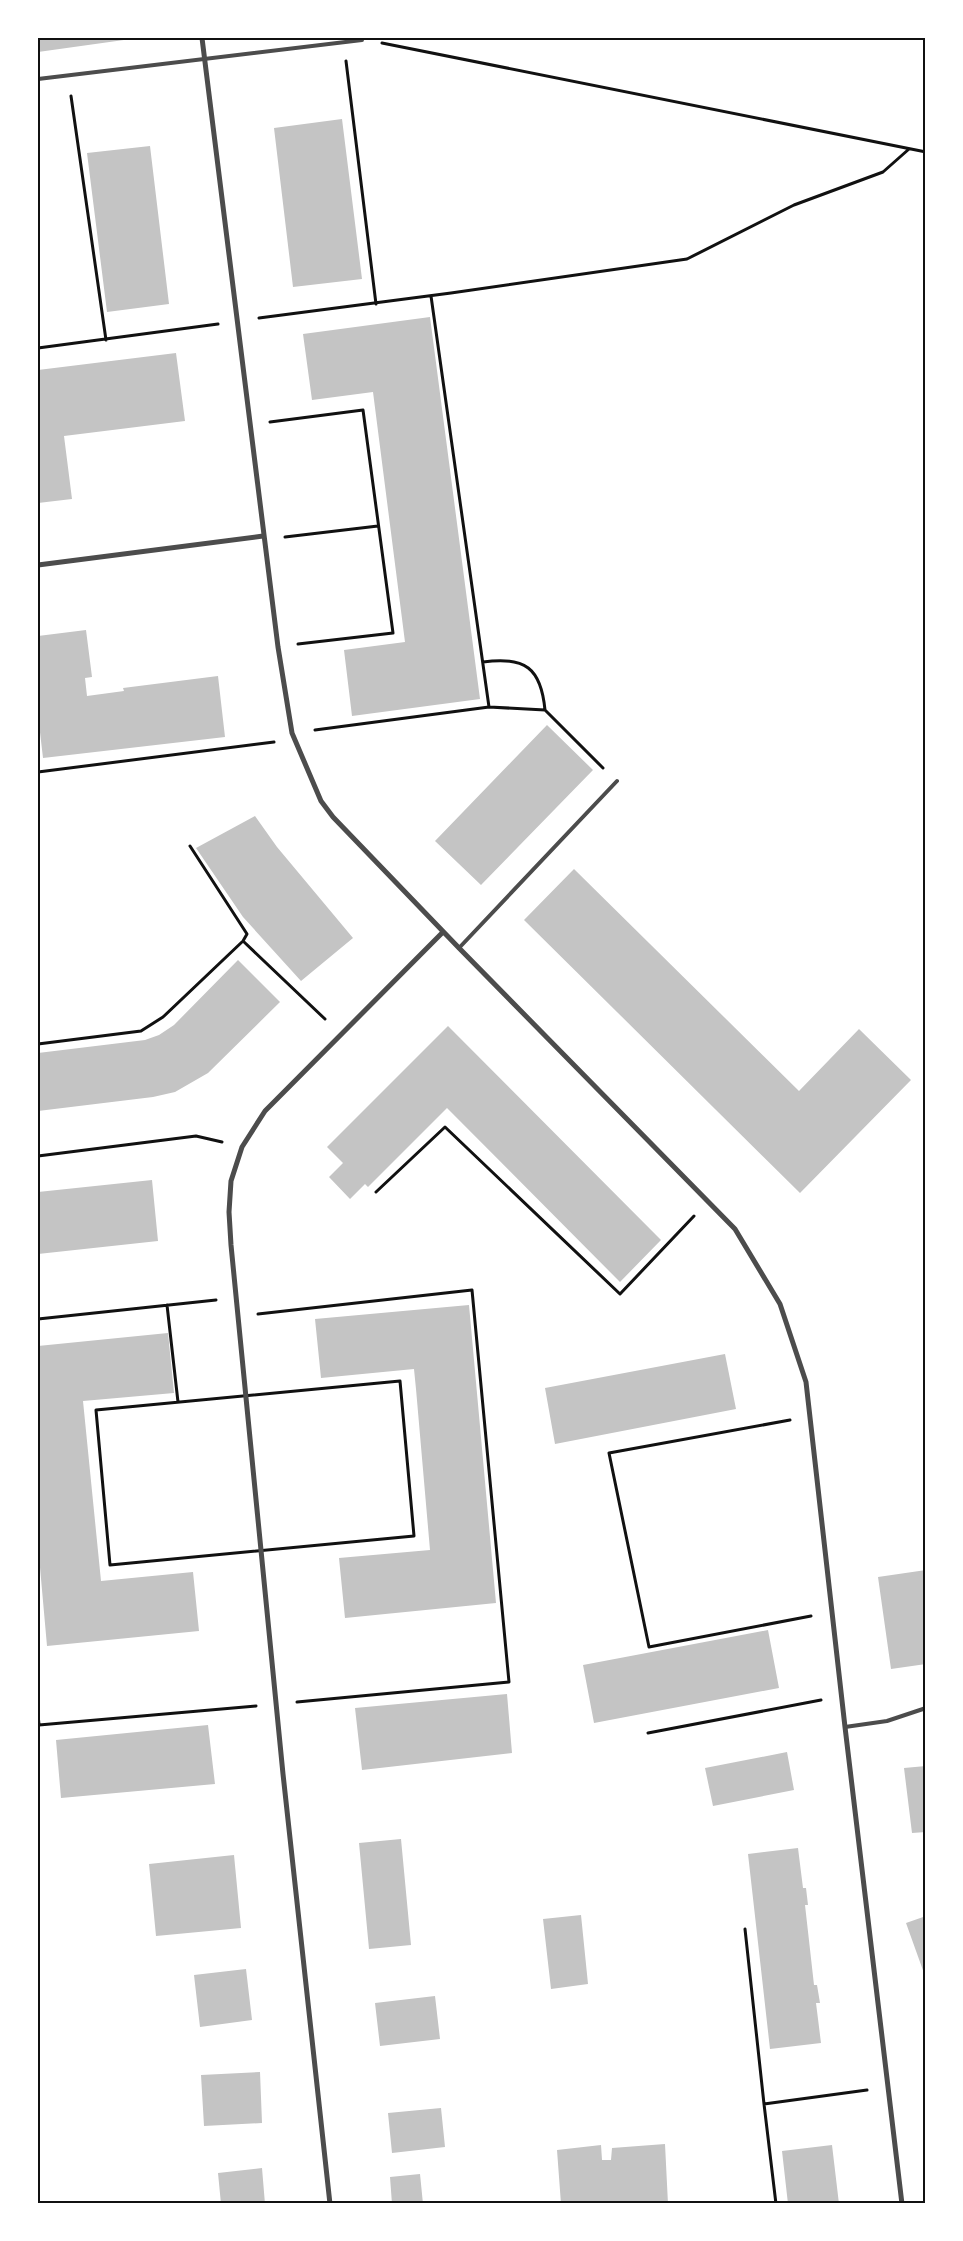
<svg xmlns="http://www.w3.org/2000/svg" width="963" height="2241" viewBox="0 0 963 2241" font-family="'Fira Sans',sans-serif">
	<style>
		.building { fill: #c4c4c4 }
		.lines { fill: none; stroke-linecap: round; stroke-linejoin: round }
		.path { stroke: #111; stroke-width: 3 }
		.service { stroke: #4c4c4c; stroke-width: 4 }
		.minor { stroke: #4c4c4c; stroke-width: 5 }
		.neatline { fill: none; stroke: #111; stroke-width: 2 }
	</style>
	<rect width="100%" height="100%" fill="#fff"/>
	<path class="building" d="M38,38H131V39L38,52Z
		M342,119L362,279L293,287L274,128Z
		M150,146L169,304L107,312L87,153Z
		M430,317L480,699L352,716L344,650L405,642L373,392L312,400L303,334Z
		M176,353L185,421L64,436L72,499L38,503V370Z
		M86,630L92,677L85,678L87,696L124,691L123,688L218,676L225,737L43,758L38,715V636Z
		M547,725L593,770L481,885L435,841Z
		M255,816L277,847L353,938L301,981L243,917L196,848Z
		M574,869L799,1091L859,1029L911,1080L800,1193L524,920Z
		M238,960L280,1002L208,1073L175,1092L153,1097L38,1111V1053L145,1040L159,1035L174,1025Z
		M448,1026L661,1240L620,1282L447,1108L368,1187L365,1184L350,1199L329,1177L343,1163L327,1147Z
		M152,1180L158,1241L38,1254V1192Z
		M469,1305L496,1603L345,1618L339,1558L430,1550L416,1389L414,1369L321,1378L315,1319Z
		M168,1333L174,1393L83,1401L101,1581L193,1572L199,1631L47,1646L38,1545V1346Z
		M725,1354L736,1409L555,1444L545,1388Z
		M926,1570V1664L891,1669L878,1577Z
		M768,1630L779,1688L594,1723L583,1665Z
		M507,1694L512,1753L362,1770L355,1708Z
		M208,1725L215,1784L61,1798L56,1740Z
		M787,1752L794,1790L713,1806L705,1768Z
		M926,1766V1832L912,1833L904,1768Z
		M401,1839L411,1945L369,1949L359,1843Z
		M798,1848L803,1888H806L808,1905H805L814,1985H817L820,2003H816L821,2043L770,2049L748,1854Z
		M234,1855L241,1928L156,1936L149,1864Z
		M581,1915L588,1984L551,1989L543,1919Z
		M926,1916V1976H925L906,1923Z
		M246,1969L252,2020L200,2027L194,1975Z
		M435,1996L440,2039L380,2046L375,2003Z
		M260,2072L262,2123L204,2126L201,2075Z
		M441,2108L445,2147L392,2153L388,2113Z
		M665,2144L668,2204H561L557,2150L601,2145L602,2160H611L612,2148Z
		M832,2145L839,2204H788L782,2151Z
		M262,2168L265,2204H221L218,2173Z
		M420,2174L423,2204H392L390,2177Z"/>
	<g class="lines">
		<path class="path" d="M382,43L926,152
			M346,61L376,304
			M71,96L106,340
			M431,296L489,707
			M259,318L451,293L687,259L794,205L883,172L909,149
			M38,348L218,324
			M270,422L363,410L393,633L298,644
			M285,537L378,526
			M483,662C525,656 541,668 545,710
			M315,730L489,707L545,710L603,768
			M38,772L274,742
			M243,941L325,1019
			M38,1044L141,1031L163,1017L243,941L247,934L190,846
			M38,1156L196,1136L222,1142
			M376,1192L445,1127L620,1294L694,1216
			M167,1305L178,1402
			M258,1314L472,1290L509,1682L297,1702
			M38,1319L216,1300
			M400,1381L414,1536L110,1565L96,1410Z
			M790,1420L609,1453L649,1647L811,1616
			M38,1714L39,1725L256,1706
			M648,1733L821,1700
			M745,1929L764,2104
			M776,2204L764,2104L867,2090"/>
		<path class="service" d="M38,79L362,40V38
			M459,948L617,781
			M845,1727L887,1721L926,1708"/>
		<path class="minor" d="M202,38L278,647L292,733L321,801L333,817L459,948L735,1229L780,1304L806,1382L845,1727L902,2204
			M38,565L263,536
			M330,2204L283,1774L231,1245L229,1212L231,1181L242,1147L265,1111L443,932"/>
	</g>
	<rect width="963" height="2241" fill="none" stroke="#ffffff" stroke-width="78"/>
	<rect x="39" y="39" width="885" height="2163" class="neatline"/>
</svg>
